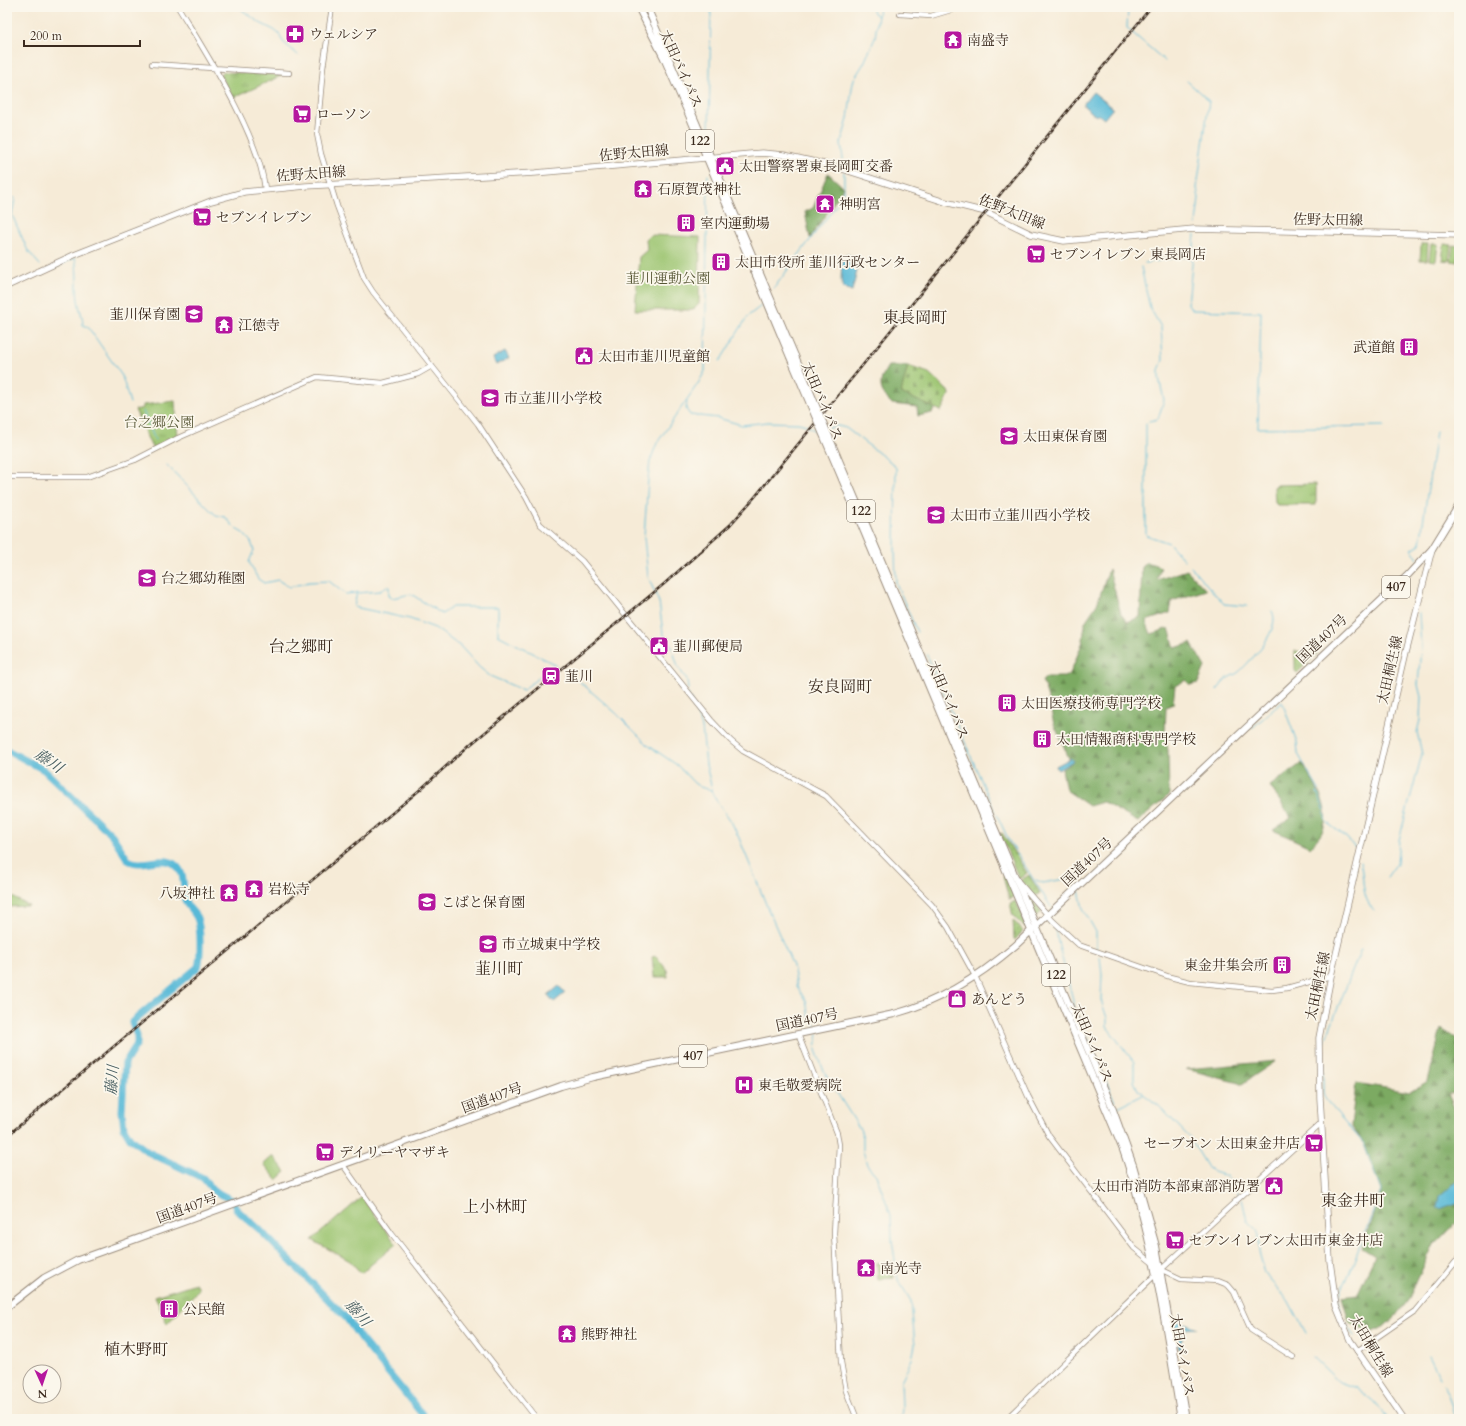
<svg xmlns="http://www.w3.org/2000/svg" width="1466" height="1426" viewBox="0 0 1466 1426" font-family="Cardo,'Noto Serif JP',serif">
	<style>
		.grass { fill: url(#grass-dots); stroke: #6b7747 }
		.forest { fill: url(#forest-firs); stroke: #5c6a40 }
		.cemetery { fill: url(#cemetery-stones); stroke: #6b7747 }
		.park { fill: url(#park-tufts); stroke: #6b7747 }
		.pitch { fill: #9bc470; stroke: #6b7747 }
		.water { fill: #59b9d7; stroke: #4a727a }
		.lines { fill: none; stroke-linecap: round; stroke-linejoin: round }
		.stream { stroke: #59b9d7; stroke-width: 1 }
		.river { stroke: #59b9d7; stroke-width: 7 }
		.minor-casing { stroke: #988a7a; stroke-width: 6 }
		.major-casing { stroke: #988a7a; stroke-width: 7 }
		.highway-casing { stroke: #988a7a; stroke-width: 8 }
		.minor { stroke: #fff; stroke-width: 4.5 }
		.major { stroke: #fff; stroke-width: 5.5 }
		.highway { stroke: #fff; stroke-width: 6 }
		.rail-casing { stroke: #3b2a1e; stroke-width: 2.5 }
		.rail { stroke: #fbf7ec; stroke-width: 1; stroke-dasharray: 3; stroke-linecap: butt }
		.highway-bridge-casing { stroke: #988a7a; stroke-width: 8; stroke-linecap: butt }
		.highway-bridge { stroke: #fff; stroke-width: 6 }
		.labels { text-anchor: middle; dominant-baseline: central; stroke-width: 3.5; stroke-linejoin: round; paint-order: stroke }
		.shield { fill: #fbf7ec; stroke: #75685c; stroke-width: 1 }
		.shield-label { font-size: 13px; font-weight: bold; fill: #3b2a1e }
		.poi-label { font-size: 14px; fill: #3b2a1e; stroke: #fbf7ec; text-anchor: start }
		.street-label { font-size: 14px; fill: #3b2a1e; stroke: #fbf7ec }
		.park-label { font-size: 14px; fill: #585837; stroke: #fbf7ec }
		.water-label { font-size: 15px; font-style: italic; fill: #465c5f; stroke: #fbf7ec }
		.quarter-label { font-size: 16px; fill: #3b2a1e; stroke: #fbf7ec }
	</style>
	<defs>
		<pattern id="grass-dots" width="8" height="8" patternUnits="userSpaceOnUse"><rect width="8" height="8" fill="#9bc470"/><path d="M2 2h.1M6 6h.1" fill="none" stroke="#809f5b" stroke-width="1.8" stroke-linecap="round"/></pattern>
		<pattern id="forest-firs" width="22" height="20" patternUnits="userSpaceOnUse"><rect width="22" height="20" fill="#7caa62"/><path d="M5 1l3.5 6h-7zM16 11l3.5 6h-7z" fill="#678b50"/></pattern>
		<pattern id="cemetery-stones" width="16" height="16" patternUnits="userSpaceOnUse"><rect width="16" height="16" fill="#9bc470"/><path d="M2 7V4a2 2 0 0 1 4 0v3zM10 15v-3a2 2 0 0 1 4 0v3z" fill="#809f5b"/></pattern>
		<pattern id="park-tufts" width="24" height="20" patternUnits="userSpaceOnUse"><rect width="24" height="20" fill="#9bc470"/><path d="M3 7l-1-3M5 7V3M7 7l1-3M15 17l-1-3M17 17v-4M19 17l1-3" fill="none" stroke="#809f5b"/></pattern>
	</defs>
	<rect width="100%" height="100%" fill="#fbf7ec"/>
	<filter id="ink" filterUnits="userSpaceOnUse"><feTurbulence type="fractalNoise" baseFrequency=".025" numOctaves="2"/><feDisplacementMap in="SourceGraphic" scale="8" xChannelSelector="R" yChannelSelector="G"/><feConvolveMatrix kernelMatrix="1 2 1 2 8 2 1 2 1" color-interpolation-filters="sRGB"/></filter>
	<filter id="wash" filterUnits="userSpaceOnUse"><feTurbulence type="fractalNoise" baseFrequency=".012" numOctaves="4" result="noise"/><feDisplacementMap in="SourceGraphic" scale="16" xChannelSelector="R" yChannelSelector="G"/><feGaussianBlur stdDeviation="0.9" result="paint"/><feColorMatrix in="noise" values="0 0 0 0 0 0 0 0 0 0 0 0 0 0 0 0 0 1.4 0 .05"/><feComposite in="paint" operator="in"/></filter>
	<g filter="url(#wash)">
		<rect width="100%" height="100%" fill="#f6ebd7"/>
		<path class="grass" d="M1002,833L1027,873L1019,879L1000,834Z
			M1005,875L1014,897L1009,899L1003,876Z
			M1029,875L1040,893L1035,896L1020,881Z
			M1023,887L1042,912L1035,917H1034Z
			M1016,901L1026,925L1024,927L1013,916L1010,903Z
			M1013,920L1023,931L1015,940L1014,939Z"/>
		<path class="forest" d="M828,173L843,187L840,194L810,238L805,212L813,208Z
			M888,366H908L901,393L935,408L932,413L918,416L917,407L892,404C878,390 878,382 888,366Z
			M1147,562L1161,567L1157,580L1187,570L1206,590L1172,601L1170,613L1146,621L1151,634L1169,628L1175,648L1191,643L1205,667L1198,683L1190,685L1186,680L1175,686L1173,704L1166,707L1165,734L1168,750L1169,795L1138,822L1103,802L1089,806L1066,790L1062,769L1071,763L1054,724L1045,687L1042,681L1047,677H1064L1070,674L1083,641L1085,622L1097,604L1109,569L1121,614L1127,622L1140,617L1142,565Z
			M1302,763C1313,783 1334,809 1322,832C1320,837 1314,842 1310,847L1273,830L1291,818L1270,786Z
			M1441,1029L1459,1040V1093L1448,1094L1459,1118V1224H1455L1432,1248L1409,1298L1395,1317L1380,1330L1366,1331L1349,1321L1342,1297L1357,1295L1375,1256L1362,1248L1381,1191L1364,1144L1351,1126L1356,1083L1410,1092L1428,1081Z
			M1276,1061L1242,1084L1186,1069Z"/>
		<path class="cemetery" d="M908,366L929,373L950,393L941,411L901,393Z
			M893,1262L894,1278L878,1279L877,1263Z"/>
		<path class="park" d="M222,72L283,75L235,97H232L220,75Z
			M175,401L178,436L154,448L151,446L135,410L143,408V405Z
			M1316,484V505H1277L1275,503L1274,487L1276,485Z
			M1295,651L1318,653L1297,673L1295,671Z
			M7,894L29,906L7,907Z
			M656,956L667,970L668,977H654L652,957Z
			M196,1283L199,1289L167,1324L155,1296Z"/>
		<path class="pitch" d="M650,235L700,237L699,304L693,310H635L639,257L647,250L646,239Z
			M1421,244H1428L1427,260H1420Z
			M1431,244H1438L1436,261L1429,260Z
			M1444,244L1451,245L1449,261L1442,260Z
			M1453,245L1459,246L1458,262L1451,261Z
			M273,1156L286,1172L277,1180L264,1164Z
			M362,1197L396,1244L361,1273L350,1261L312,1240Z"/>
		<path class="water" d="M1093,92L1113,108L1104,119L1098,114L1096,116L1084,106V103Z
			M847,254L856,259L859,263L852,291L843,288L841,280L842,261Z
			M505,351L509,358L496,365L493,358Z
			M1071,758L1073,761L1058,770L1056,766Z
			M559,986L565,993L554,1002L548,995Z
			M1459,1180V1202L1440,1209L1437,1208L1439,1197Z
			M1176,1320L1198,1328L1183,1329L1181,1349H1179L1174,1321Z"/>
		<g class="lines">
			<path class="stream" d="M238,7L260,23L274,30L279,34L283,42L298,55
				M872,7L874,13L878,16
				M1128,7L1127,28L1165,61
				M1187,81L1209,101L1197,188L1199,198L1196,224
				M709,136L711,7
				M844,167L841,143L848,119L852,88L854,79L864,63L875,38L879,7
				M7,190L15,198L12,215L28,251L40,265
				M1195,235L1188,304L1192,310L1261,312L1258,428L1384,426
				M1145,263L1180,257L1193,258
				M1141,267L1150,308L1161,327L1163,360L1159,370V378L1164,400L1158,419L1149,421
				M50,270L75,258C78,272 76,286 78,300C79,309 83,316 83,325L88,327L122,376L130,403
				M774,288L840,200L844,189V172
				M720,361L748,316L761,306
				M687,401L686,409L690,415L718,418L742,425L768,422L799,423L806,425L817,432L820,431
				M143,411L155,440
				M1146,424V535L1169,543L1184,560
				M828,428L838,426L846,428L893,464L896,468L895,549L896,583L917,632
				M167,465L209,509L216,515L225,517L236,529L243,533L251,542L254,550L249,562L258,579L264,583L278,580L289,587L309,582L329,581L345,594L380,591L387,586L389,587V596L392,598L411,594L442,614L452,607H498V635L556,665
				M1418,559L1412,549L1420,544L1436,432
				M1191,567L1224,604L1247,606
				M357,592L354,607L410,619L435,628L461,647L479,667L490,676L523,690L554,665
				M927,655L995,812
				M565,669L616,713L649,746L677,765L694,783L700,787L711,790
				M688,689L687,680L678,667L672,647L663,633L659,602L648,577L644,537L648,480L650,461L657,443L699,382L705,371L708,175
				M1217,690C1221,687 1221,684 1224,681C1227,677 1236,675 1240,671C1252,659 1282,629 1272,611
				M688,694L702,727L706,765L714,797L731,821L739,838L768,909L793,966L797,987L806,1001L809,1017L817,1027
				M1252,728L1282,702L1297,742L1298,754L1319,790L1317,792L1323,806L1326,822L1346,837L1355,848
				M997,815L1009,841L1051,907
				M1360,862C1365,878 1360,897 1374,910
				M1387,877L1397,863L1399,840L1422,754L1417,732L1420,720L1421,697L1418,685L1421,646L1419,613
				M1036,880L1043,883L1070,878L1075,882
				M1079,890L1083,909L1096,932V949
				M1054,926L1074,1005L1115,1102
				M1100,957L1102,974L1101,1000L1107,1018V1027L1134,1062V1081L1138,1090L1159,1106L1190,1138L1207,1166L1213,1172L1226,1176L1240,1196
				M818,1033L816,1050L825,1074L860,1129L863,1137V1150L867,1165L876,1175L891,1215L892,1240L898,1280L911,1301L915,1345L912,1359L901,1381L902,1407L901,1419
				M1118,1107L1142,1095
				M1242,1198L1247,1221L1257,1230L1259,1236V1252L1265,1273L1268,1278L1288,1300L1306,1333
				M1341,1311L1338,1297L1347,1279L1381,1191L1364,1144L1326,1100L1323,1093V1046L1361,949
				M1346,1324L1354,1337
				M1429,1356L1440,1378
				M1313,1357L1339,1382L1356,1388L1374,1402L1389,1419
				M1443,1384L1449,1394L1456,1419"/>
			<path class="river" d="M7,750L44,770L112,835L128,860C141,868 157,857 171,862C187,870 182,886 185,900C187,908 194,911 197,918C201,928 201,957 198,967L132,1022L137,1036V1044L125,1063L122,1111L124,1128L130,1138L148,1152L203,1178L214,1191L232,1200L237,1210L259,1229L347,1319L361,1339L426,1419"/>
		</g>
	</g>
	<g filter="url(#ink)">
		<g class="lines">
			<defs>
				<path id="minor" d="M178,7C207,55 259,135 265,189
					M332,7L323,68L317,134L321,154L337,206L364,278L373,292L478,424L526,497L540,524L582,561L711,720L731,741L743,751L826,796L932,905L948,927L975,976L1028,1096L1049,1136L1134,1248L1154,1264
					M900,14L931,16L961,7
					M152,64L289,73
					M7,477H87L135,460L178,438L317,377L383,383L418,374L432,366
					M1017,880L1053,921L1079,945L1170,977L1190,982L1272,990L1287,988L1331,976
					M798,1034L837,1133L839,1145L834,1233L841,1362L846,1391L857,1419
					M343,1165L392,1234L537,1419
					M1160,1269L1181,1279L1218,1281L1228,1285L1234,1292L1251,1330L1293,1357
					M1357,1351L1415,1311L1459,1258
					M1006,1419L1153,1277L1320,1124"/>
				<path id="major" d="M7,286L74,255L211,201L244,192L306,186L535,173L762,153L784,155L833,166L945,202L986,212L1031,234L1064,241L1194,229L1459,235
					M1404,1419L1350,1340L1336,1306L1330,1261L1320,1098L1319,1038L1331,976L1406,652L1432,549"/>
				<path id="highway" d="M638,7L664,58L691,120L790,357
					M647,7L795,356
					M846,477L1036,926L1112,1107L1133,1165L1156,1246L1186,1419
					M842,479L1123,1150C1153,1237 1166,1328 1181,1419
					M7,1307L44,1278L78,1260L561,1086L593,1077L894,1014C939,1002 981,975 1016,945L1407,576L1432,549L1459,505"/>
			</defs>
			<use href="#minor" class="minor-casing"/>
			<use href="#major" class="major-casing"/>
			<use href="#highway" class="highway-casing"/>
			<use href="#minor" class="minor"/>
			<use href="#major" class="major"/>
			<use href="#highway" class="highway"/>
			<defs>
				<path id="rail" d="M470,745L664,584L730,525L754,498L862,366L1151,7
					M7,1136L422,788L474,741"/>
			</defs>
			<use href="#rail" class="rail-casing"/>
			<use href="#rail" class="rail"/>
			<defs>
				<path id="highway-bridge" d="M795,356L846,477
					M790,357L842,479"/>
			</defs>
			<use href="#highway-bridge" class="highway-bridge-casing"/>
			<use href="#highway-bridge" class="highway-bridge"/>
		</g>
	</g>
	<defs>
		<symbol id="pharmacy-square" viewBox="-11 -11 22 22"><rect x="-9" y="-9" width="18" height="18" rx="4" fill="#b5179e" stroke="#fbf7ec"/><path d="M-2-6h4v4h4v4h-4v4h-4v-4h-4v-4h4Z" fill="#fff"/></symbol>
		<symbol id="temple-square" viewBox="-11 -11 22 22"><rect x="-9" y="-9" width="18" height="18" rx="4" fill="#b5179e" stroke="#fbf7ec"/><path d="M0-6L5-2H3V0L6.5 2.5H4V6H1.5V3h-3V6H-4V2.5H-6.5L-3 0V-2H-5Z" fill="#fff"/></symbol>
		<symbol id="supermarket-square" viewBox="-11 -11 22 22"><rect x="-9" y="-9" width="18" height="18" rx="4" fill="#b5179e" stroke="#fbf7ec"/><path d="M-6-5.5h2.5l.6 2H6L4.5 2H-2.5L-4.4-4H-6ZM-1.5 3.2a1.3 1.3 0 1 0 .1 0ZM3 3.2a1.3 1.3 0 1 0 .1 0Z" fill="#fff"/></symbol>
		<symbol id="civic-square" viewBox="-11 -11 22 22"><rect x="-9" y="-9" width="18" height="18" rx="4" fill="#b5179e" stroke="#fbf7ec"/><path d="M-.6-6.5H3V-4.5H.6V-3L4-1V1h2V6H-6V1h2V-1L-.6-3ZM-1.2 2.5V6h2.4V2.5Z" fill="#fff"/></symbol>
		<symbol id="building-square" viewBox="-11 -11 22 22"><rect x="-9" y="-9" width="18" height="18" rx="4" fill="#b5179e" stroke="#fbf7ec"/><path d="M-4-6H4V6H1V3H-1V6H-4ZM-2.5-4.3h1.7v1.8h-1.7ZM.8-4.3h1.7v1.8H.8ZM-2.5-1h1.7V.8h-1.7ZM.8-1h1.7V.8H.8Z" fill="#fff"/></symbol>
		<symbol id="school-square" viewBox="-11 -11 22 22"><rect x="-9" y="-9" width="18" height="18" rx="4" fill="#b5179e" stroke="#fbf7ec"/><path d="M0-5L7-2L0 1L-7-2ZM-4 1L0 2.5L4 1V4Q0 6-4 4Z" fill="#fff"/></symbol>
		<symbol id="station-square" viewBox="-11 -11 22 22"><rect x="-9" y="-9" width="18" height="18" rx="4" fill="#b5179e" stroke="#fbf7ec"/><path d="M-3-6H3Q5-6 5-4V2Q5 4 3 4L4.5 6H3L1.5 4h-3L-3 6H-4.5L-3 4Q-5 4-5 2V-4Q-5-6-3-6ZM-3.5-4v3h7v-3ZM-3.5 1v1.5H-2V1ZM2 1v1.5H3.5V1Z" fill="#fff"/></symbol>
		<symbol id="shop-square" viewBox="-11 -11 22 22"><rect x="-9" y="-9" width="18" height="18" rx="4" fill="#b5179e" stroke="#fbf7ec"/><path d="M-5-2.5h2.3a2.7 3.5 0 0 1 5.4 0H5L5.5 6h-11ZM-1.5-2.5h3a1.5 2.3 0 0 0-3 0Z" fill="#fff"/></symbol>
		<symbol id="hospital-square" viewBox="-11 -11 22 22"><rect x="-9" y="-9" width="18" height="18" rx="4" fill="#b5179e" stroke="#fbf7ec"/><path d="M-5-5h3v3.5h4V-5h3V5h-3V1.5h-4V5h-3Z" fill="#fff"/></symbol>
	</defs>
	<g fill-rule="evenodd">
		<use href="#pharmacy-square" x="284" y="23" width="22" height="22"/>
		<use href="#temple-square" x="942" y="29" width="22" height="22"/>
		<use href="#supermarket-square" x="291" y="103" width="22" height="22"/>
		<use href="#civic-square" x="714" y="155" width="22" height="22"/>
		<use href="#temple-square" x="632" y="178" width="22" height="22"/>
		<use href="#temple-square" x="814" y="193" width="22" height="22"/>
		<use href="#supermarket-square" x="191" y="206" width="22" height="22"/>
		<use href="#building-square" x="675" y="212" width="22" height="22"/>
		<use href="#supermarket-square" x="1025" y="243" width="22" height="22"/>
		<use href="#building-square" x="710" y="251" width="22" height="22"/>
		<use href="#school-square" x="183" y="303" width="22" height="22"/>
		<use href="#temple-square" x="213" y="314" width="22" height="22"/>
		<use href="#building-square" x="1398" y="336" width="22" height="22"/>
		<use href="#civic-square" x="573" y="345" width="22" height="22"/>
		<use href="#school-square" x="479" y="387" width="22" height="22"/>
		<use href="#school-square" x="998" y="425" width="22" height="22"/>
		<use href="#school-square" x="925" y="504" width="22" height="22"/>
		<use href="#school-square" x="136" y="567" width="22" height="22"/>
		<use href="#civic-square" x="648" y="635" width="22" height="22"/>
		<use href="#station-square" x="540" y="665" width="22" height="22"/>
		<use href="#building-square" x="996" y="692" width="22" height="22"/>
		<use href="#building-square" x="1031" y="728" width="22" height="22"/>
		<use href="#temple-square" x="243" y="878" width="22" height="22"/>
		<use href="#temple-square" x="218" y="882" width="22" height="22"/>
		<use href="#school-square" x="416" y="891" width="22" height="22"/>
		<use href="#school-square" x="477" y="933" width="22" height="22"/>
		<use href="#building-square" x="1271" y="954" width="22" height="22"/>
		<use href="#shop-square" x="946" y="988" width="22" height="22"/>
		<use href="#hospital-square" x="733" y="1074" width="22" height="22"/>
		<use href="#supermarket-square" x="1303" y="1132" width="22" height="22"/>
		<use href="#supermarket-square" x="314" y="1141" width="22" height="22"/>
		<use href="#civic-square" x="1263" y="1175" width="22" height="22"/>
		<use href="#supermarket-square" x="1164" y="1229" width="22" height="22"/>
		<use href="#temple-square" x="855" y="1257" width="22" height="22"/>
		<use href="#building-square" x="158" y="1298" width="22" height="22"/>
		<use href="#temple-square" x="556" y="1323" width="22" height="22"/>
	</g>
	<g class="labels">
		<g class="shield">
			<rect x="686" y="130" width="28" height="22" rx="3"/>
			<rect x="847" y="500" width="28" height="22" rx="3"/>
			<rect x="1382" y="576" width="28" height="22" rx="3"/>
			<rect x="1042" y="964" width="28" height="22" rx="3"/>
			<rect x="679" y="1045" width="28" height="22" rx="3"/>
		</g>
		<g class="shield-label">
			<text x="700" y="141">122</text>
			<text x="861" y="511">122</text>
			<text x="1396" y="587">407</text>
			<text x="1056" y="975">122</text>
			<text x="693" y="1056">407</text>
		</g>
		<g class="poi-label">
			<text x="309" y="34">ウェルシア</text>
			<text x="967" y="40">南盛寺</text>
			<text x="316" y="114">ローソン</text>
			<text x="739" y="166">太田警察署東長岡町交番</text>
			<text x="657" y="189">石原賀茂神社</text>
			<text x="839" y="204">神明宮</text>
			<text x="216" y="217">セブンイレブン</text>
			<text x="700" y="223">室内運動場</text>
			<text x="1050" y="254">セブンイレブン 東長岡店</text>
			<text x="735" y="262">太田市役所 韮川行政センター</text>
			<text x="180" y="314" text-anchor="end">韮川保育園</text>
			<text x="238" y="325">江徳寺</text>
			<text x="1395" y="347" text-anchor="end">武道館</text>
			<text x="598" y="356">太田市韮川児童館</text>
			<text x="504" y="398">市立韮川小学校</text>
			<text x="1023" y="436">太田東保育園</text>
			<text x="950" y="515">太田市立韮川西小学校</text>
			<text x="161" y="578">台之郷幼稚園</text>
			<text x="673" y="646">韮川郵便局</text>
			<text x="565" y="676">韮川</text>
			<text x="1021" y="703">太田医療技術専門学校</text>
			<text x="1056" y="739">太田情報商科専門学校</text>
			<text x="268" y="889">岩松寺</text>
			<text x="215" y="893" text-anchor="end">八坂神社</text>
			<text x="441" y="902">こばと保育園</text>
			<text x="502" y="944">市立城東中学校</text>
			<text x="1268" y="965" text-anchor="end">東金井集会所</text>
			<text x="971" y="999">あんどう</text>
			<text x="758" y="1085">東毛敬愛病院</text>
			<text x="1300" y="1143" text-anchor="end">セーブオン 太田東金井店</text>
			<text x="339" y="1152">デイリーヤマザキ</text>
			<text x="1260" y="1186" text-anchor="end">太田市消防本部東部消防署</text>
			<text x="1189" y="1240">セブンイレブン太田市東金井店</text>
			<text x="880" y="1268">南光寺</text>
			<text x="183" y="1309">公民館</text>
			<text x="581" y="1334">熊野神社</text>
		</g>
		<g class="street-label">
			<text transform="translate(681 69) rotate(66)">太田バイパス</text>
			<text transform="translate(634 153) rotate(-5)">佐野太田線</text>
			<text transform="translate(311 174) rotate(-4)">佐野太田線</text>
			<text transform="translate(1012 212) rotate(22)">佐野太田線</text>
			<text transform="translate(1328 220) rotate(1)">佐野太田線</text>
			<text transform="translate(822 401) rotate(67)">太田バイパス</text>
			<text transform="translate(1322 639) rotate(-44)">国道407号</text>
			<text transform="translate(1390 670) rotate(-77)">太田桐生線</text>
			<text transform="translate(948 700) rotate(67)">太田バイパス</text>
			<text transform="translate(1087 862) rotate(-43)">国道407号</text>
			<text transform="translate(1318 986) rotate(-78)">太田桐生線</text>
			<text transform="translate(807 1020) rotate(-12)">国道407号</text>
			<text transform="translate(1092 1043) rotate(67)">太田バイパス</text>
			<text transform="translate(492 1098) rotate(-20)">国道407号</text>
			<text transform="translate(187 1208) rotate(-20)">国道407号</text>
			<text transform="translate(1371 1346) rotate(59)">太田桐生線</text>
			<text transform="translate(1182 1355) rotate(80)">太田バイパス</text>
		</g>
		<g class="park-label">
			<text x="668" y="278">韮川運動公園</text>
			<text x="159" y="422">台之郷公園</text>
		</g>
		<g class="water-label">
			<text transform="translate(49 761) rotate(35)">藤川</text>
			<text transform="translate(112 1080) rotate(-85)">藤川</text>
			<text transform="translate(358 1313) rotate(49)">藤川</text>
		</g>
		<g class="quarter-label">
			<text x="915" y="318">東長岡町</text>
			<text x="301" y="647">台之郷町</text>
			<text x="840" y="687">安良岡町</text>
			<text x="499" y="969">韮川町</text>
			<text x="1353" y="1201">東金井町</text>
			<text x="495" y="1207">上小林町</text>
			<text x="136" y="1350">植木野町</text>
		</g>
	</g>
	<rect width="1466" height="1426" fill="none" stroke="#fbf7ec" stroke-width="24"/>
	<g transform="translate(42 1384) rotate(177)"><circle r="19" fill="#fbf7ec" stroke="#aea59a"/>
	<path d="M0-3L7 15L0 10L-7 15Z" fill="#b5179e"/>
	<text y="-6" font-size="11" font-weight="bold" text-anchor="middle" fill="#3b2a1e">N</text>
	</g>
	<path d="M24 40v6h116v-6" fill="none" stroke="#3b2a1e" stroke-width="2"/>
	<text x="30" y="40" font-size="12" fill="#3b2a1e" stroke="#fbf7ec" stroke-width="3" paint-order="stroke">200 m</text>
</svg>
